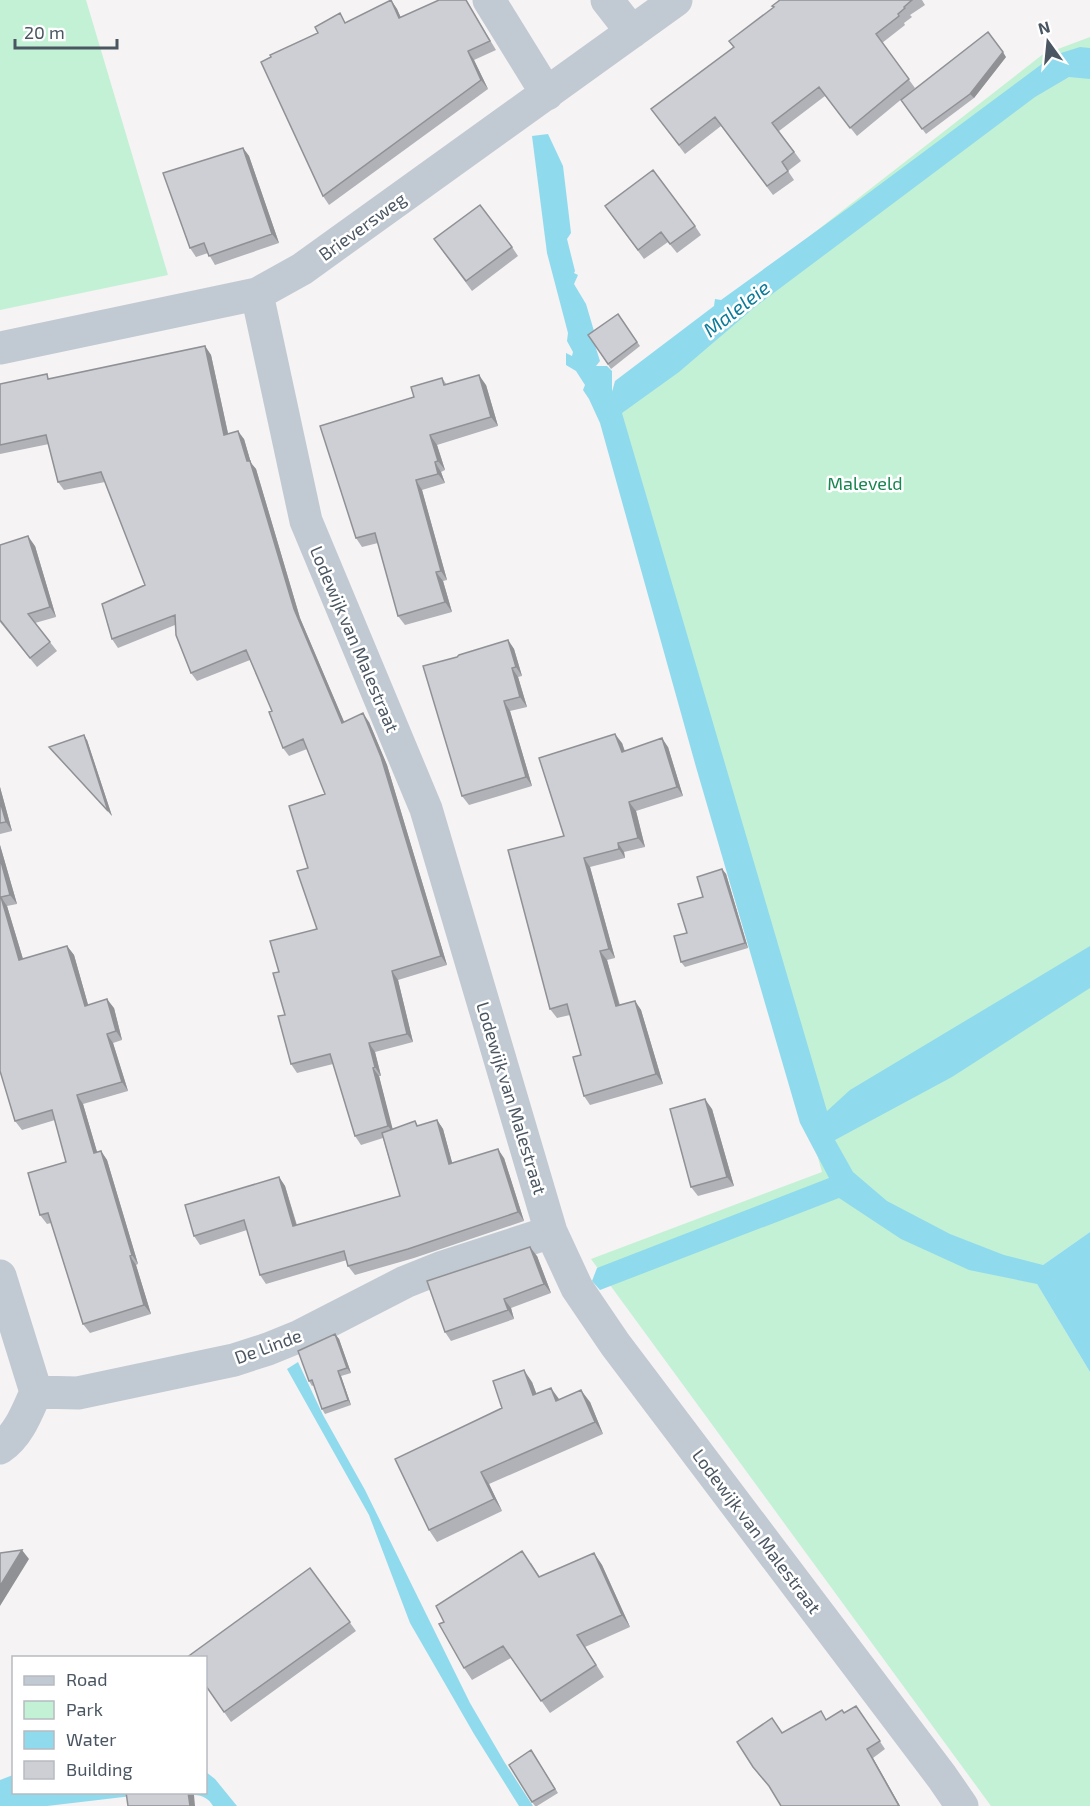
<svg xmlns="http://www.w3.org/2000/svg" width="1090" height="1806" viewBox="0 0 1090 1806" font-family="'Exo 2',sans-serif">
	<style>
		.green { fill: #c3f1d5 }
		.water { fill: #90daee }
		.lines { fill: none; stroke-linecap: round; stroke-linejoin: round }
		.minor { stroke: #c1cad2; stroke-width: 33 }
		.wall { fill: #b0b2b7 }
		.shaded-wall { fill: #909195 }
		.building { fill: #cdcfd5; stroke: #909195; stroke-width: 1.5 }
		.labels { text-anchor: middle; dominant-baseline: central; stroke-width: 5; stroke-linejoin: round; paint-order: stroke }
		.street-label { font-size: 18px; fill: #4a5661; stroke: #fff }
		.park-label { font-size: 18px; fill: #17864f; stroke: #fff }
		.water-label { font-size: 20px; font-style: italic; fill: #0c7c9b; stroke: #fff }
	</style>
	<rect width="100%" height="100%" fill="#f5f3f3"/>
	<path class="green" d="M0,0H86L168,275L0,310Z
		M1090,37V1232L1043,1265L1037,1284L1090,1372V1806H991L591,1259L822,1172L606,395L1042,55Z"/>
	<path class="water" d="M1080,47L1090,48V79L1069,77L1035,97L755,307L679,372L622,413L827,1111L850,1090L1090,946V988L952,1077L835,1140L853,1172L887,1201L950,1234L1004,1255L1043,1265L1090,1232V1372L1037,1284L969,1270L901,1239L839,1198L600,1290L592,1281L597,1268L829,1178L800,1123L696,767L600,423L589,399L583,390L585,385L576,371L566,365V353L572,356L573,352L567,341L568,333L547,253L532,136L548,134L563,166L571,233L567,239L575,271L574,273L578,275L574,284L586,304L594,331L593,339L600,361L596,366H607L612,371V392L615,381L714,306L715,299L721,300L851,206L1058,52L1061,53Z
		M298,1362L323,1415L365,1490L470,1703L505,1763L533,1806H519L474,1734L410,1623L369,1515L287,1369Z
		M206,1772L215,1779L237,1806H213C209,1799 203,1795 194,1795L133,1799L132,1796L47,1806H0V1780L13,1775L14,1792H206Z"/>
	<g class="lines">
		<path class="minor" d="M489,0L547,94
			M607,0L632,32
			M257,294L306,521L426,809L551,1232L577,1288L615,1344L942,1777L962,1806
			M0,348L257,294L302,269L676,0
			M0,1276L36,1392
			M36,1392L78,1393L234,1360L268,1349L300,1336L405,1282L440,1268L551,1232
			M0,1448C19,1435 27,1412 36,1392"/>
	</g>
	<path class="wall" d="M391,0L397,9L401,18L439,0H466L496,50L474,60L488,89L329,205L323,196L271,57L347,23Z
		M780,0H922L925,5L910,15L912,17L904,23L905,25L882,43L915,88L857,136L825,96L779,131L801,161L788,171L794,180L773,195L721,126L685,154L658,118L734,48L774,7Z
		M1006,57L974,98L926,134L901,100Z
		M243,148L249,156L279,243L215,265L208,253L196,257L190,248Z
		M612,216L695,226L701,235L677,253L668,242L644,259Z
		M512,247L518,256L472,291L441,249Z
		M618,314L640,346L611,369L588,335Z
		M205,346L211,355L228,433L244,439L251,463L256,469L300,618L344,722H369L387,765L447,965L398,980L413,1042L375,1052L381,1076H379L392,1129L415,1121L418,1126L437,1120L443,1129L452,1163L504,1158L524,1221L414,1258L355,1275L348,1266L347,1260L266,1284L260,1275L247,1230L200,1245L194,1236L279,1177L285,1186L297,1225L400,1196L383,1138L361,1145L355,1136L333,1064L297,1073L291,1064L285,1015L279,972L317,929L308,868L325,794L307,749L289,756L283,748L272,711L250,660L197,681L191,673L175,625L118,648L112,639L145,585L105,482L64,490L58,482L49,444L0,454V384L51,379Z
		M442,378L447,385H486L498,426L437,445L445,470L441,472L445,483L422,490L447,580L443,581L452,612L405,625L398,616L378,543L362,547L356,538L414,397Z
		M0,545L35,546L56,617L35,623L57,651L37,667L0,622Z
		M508,640L514,649L522,676L518,677L527,707L510,711L532,786L469,805L462,796L457,657Z
		M87,740L112,816L49,747Z
		M622,743L625,751L668,747L683,796L636,811L645,847L624,852L625,858L590,867L615,958L607,960L620,1005L635,1001L641,1010L663,1084L590,1105L584,1096L581,1055L570,1015L557,1018L550,1009L564,836Z
		M0,787L12,831L0,834Z
		M0,845L17,904L7,906L23,959L67,946L74,955L88,1005L114,1008L122,1040L113,1043L128,1091L83,1104L97,1152L101,1151L107,1160L138,1264L136,1265L151,1314L90,1333L83,1324L51,1223L47,1224L40,1215L66,1162L55,1120L22,1130L15,1121L0,1071Z
		M722,869L726,874L748,948L685,967L681,962L687,933L703,897Z
		M712,1109L734,1186L698,1196L691,1187Z
		M537,1256L551,1293L511,1308L514,1319L451,1341L445,1332Z
		M335,1334L339,1339L351,1373L341,1376L351,1405L325,1414L322,1409L314,1385L312,1386L309,1381Z
		M532,1382L536,1393L559,1400L590,1402L603,1434L489,1484L502,1511L437,1542L429,1530L502,1408Z
		M594,1553L602,1565L630,1627L585,1647L604,1677L550,1713L511,1658L472,1680L464,1668L444,1622L531,1563L540,1577Z
		M310,1568L356,1631L231,1722L206,1686Z
		M856,1706L885,1749L873,1758L900,1806H781L772,1790L759,1775L737,1742L782,1733L827,1719L844,1713Z
		M531,1750L558,1793L537,1806H535L532,1802Z"/>
	<path class="shaded-wall" d="M391,0L397,9L405,27L399,18Z
		M468,51L474,60L488,89L481,80Z
		M1003,52L1006,57L974,98L970,94Z
		M243,148L249,156L279,243L272,234Z
		M205,346L211,355L230,443L224,435Z
		M479,375L486,385L498,426L491,417Z
		M238,431L244,439L251,463L256,469L300,618L348,731L342,723L294,609Z
		M430,435L437,445L445,470L438,461Z
		M435,462L441,472L445,483L438,474Z
		M416,480L422,490L447,580L441,571Z
		M28,536L35,546L56,617L50,607Z
		M436,572L443,581L452,612L445,602Z
		M508,640L514,649L522,676L516,667Z
		M512,668L518,677L527,707L520,697Z
		M504,701L510,711L532,786L526,777Z
		M363,713L369,722L387,765L447,965L441,956Z
		M615,734L622,743L628,762L622,752Z
		M84,735L87,740L112,816L108,811Z
		M662,738L668,747L683,796L677,787Z
		M0,787L12,831L6,822L0,801Z
		M629,802L636,811L645,847L638,838Z
		M618,843L624,852L625,858L619,849Z
		M0,845L17,904L10,895L0,858Z
		M584,858L590,867L615,958L609,949Z
		M722,869L726,874L748,948L745,943Z
		M1,897L7,906L26,969L19,960Z
		M67,946L74,955L91,1015L85,1006Z
		M600,951L607,960L622,1015L616,1006Z
		M392,971L398,980L413,1042L407,1034Z
		M107,999L114,1008L122,1040L116,1031Z
		M635,1001L641,1010L663,1084L656,1074Z
		M107,1034L113,1043L128,1091L122,1082Z
		M369,1043L375,1052L381,1076L375,1067Z
		M373,1068L379,1076L394,1134L388,1126Z
		M77,1095L83,1104L100,1162L94,1153Z
		M705,1099L712,1109L734,1186L727,1177Z
		M437,1120L443,1129L455,1173L449,1164Z
		M498,1149L504,1158L524,1221L518,1212Z
		M101,1151L107,1160L138,1264L132,1255Z
		M279,1177L285,1186L299,1234L293,1226Z
		M530,1247L537,1256L551,1293L544,1284Z
		M130,1256L136,1265L151,1314L144,1305Z
		M504,1299L511,1308L514,1319L508,1310Z
		M335,1334L339,1339L351,1373L347,1368Z
		M524,1370L532,1382L541,1406L533,1395Z
		M338,1371L341,1376L351,1405L348,1400Z
		M551,1388L559,1399L556,1401Z
		M581,1390L590,1402L603,1434L595,1422Z
		M481,1472L489,1484L502,1511L494,1499Z
		M22,1550L29,1559L0,1606V1586Z
		M594,1553L602,1565L630,1627L622,1615Z
		M867,1749L873,1758L900,1806H899Z
		M188,1792H193L194,1795L195,1806H190Z"/>
	<path class="building" d="M391,0L399,18L439,0H466L490,41L468,51L481,80L323,196L261,62L271,57L270,55L318,33L315,27L340,13L345,23Z
		M780,0H912L904,7L905,8L898,14L899,16L876,34L909,79L850,128L819,87L772,123L794,152L782,162L788,171L767,186L715,117L679,145L651,109L734,47L729,41L774,7L772,6Z
		M988,32L1003,52L970,94L922,129L901,100Z
		M243,148L272,234L209,256L204,243L190,248L163,173Z
		M653,170L695,226L670,244L661,232L638,250L605,206Z
		M480,205L512,247L466,281L434,239Z
		M618,314L637,342L608,364L588,335Z
		M205,346L224,435L238,431L247,461H250L294,609L342,723L363,713L381,757L441,956L392,971L407,1034L369,1043L375,1067L373,1068L388,1126L355,1136L330,1054L291,1064L278,1016L285,1015L273,973L279,972L270,941L317,929L297,871L308,868L289,806L325,794L303,739L283,748L269,712L272,711L246,650L191,673L176,635L175,615L112,639L102,604L145,585L101,472L58,482L46,435L0,445V384L47,374L48,379Z
		M479,375L491,417L430,435L438,461L435,462L438,474L416,480L441,571L436,572L445,602L398,616L375,533L356,538L320,426L414,397L411,387L442,378L444,385Z
		M28,536L50,607L28,614L50,642L30,658L0,620V545Z
		M508,640L516,667L512,668L520,697L504,701L526,777L462,796L423,666L457,657L459,655Z
		M615,734L622,752L662,738L677,787L629,802L638,838L618,843L619,849L584,858L609,949L600,951L616,1006L635,1001L656,1074L584,1096L573,1057L581,1055L567,1004L550,1009L508,850L564,836L539,758Z
		M84,735L108,811L49,747Z
		M0,801L6,822L0,823Z
		M0,858L10,895L1,897L19,960L67,946L85,1006L107,999L116,1031L107,1034L122,1082L77,1095L94,1153L101,1151L132,1255L130,1256L144,1305L83,1324L48,1213L40,1215L28,1173L66,1162L52,1110L15,1121L0,1071Z
		M722,869L745,943L681,962L674,936L687,933L678,904L703,897L697,877Z
		M705,1099L727,1177L691,1187L670,1109Z
		M437,1120L449,1164L498,1149L518,1212L408,1249L348,1266L344,1251L260,1275L244,1220L194,1236L185,1205L279,1177L293,1226L400,1196L382,1133L415,1121L417,1126Z
		M530,1247L544,1284L504,1299L508,1310L445,1332L427,1281Z
		M335,1334L347,1368L338,1371L348,1400L322,1409L312,1380L309,1381L298,1351Z
		M524,1370L533,1395L551,1388L556,1401L581,1390L595,1422L481,1472L494,1499L429,1530L395,1459L502,1408L493,1381Z
		M22,1550L0,1586V1553Z
		M522,1551L539,1577L594,1553L622,1615L577,1635L596,1665L541,1701L503,1646L464,1668L439,1624L444,1622L436,1606Z
		M310,1568L350,1622L224,1712L206,1686V1658H186Z
		M856,1706L880,1741L867,1749L899,1806H781L769,1786L753,1767L737,1742L772,1718L782,1733L821,1711L826,1720L842,1710L844,1713Z
		M531,1750L555,1789L532,1802L509,1765Z
		M126,1792H188L190,1806H128Z"/>
	<g class="labels">
		<g class="street-label">
			<text transform="translate(362 226) rotate(-36)">Brieversweg</text>
			<text transform="translate(355 639) rotate(67)">Lodewijk van Malestraat</text>
			<text transform="translate(512 1098) rotate(73)">Lodewijk van Malestraat</text>
			<text transform="translate(268 1346) rotate(-20)">De Linde</text>
			<text transform="translate(757 1531) rotate(53)">Lodewijk van Malestraat</text>
		</g>
		<g class="park-label">
			<text x="865" y="483">Maleveld</text>
		</g>
		<g class="water-label">
			<text transform="translate(736 308) rotate(-38)">Maleleie</text>
		</g>
	</g>
	<rect x="12" y="1656" width="195" height="138" fill="#ffffff" stroke="#b7bbc0" stroke-width="1.5"/>
	<rect x="24" y="1676" width="30" height="9" fill="#c1cad2" stroke="#b7bbc0" stroke-width="1.5"/>
	<text x="66" y="1686" font-size="18" fill="#4a5661">Road</text>
	<rect x="24" y="1701" width="30" height="18" fill="#c3f1d5" stroke="#b7bbc0" stroke-width="1.5"/>
	<text x="66" y="1716" font-size="18" fill="#4a5661">Park</text>
	<rect x="24" y="1731" width="30" height="18" fill="#90daee" stroke="#b7bbc0" stroke-width="1.5"/>
	<text x="66" y="1746" font-size="18" fill="#4a5661">Water</text>
	<rect x="24" y="1761" width="30" height="18" fill="#cdcfd5" stroke="#b7bbc0" stroke-width="1.5"/>
	<text x="66" y="1776" font-size="18" fill="#4a5661">Building</text>
	<g transform="translate(1048 42) rotate(345)" stroke="#ffffff" stroke-width="4.5" paint-order="stroke">
	<path d="M0-4.5L10 22L0 15L-10 22Z" fill="#4a5661"/>
	<text y="-9" font-size="16" font-weight="bold" text-anchor="middle" fill="#4a5661">N</text>
	</g>
	<path d="M15 39v9h102v-9" fill="none" stroke="#4a5661" stroke-width="3"/>
	<text x="24" y="39" font-size="18" fill="#4a5661" stroke="#ffffff" stroke-width="4.5" paint-order="stroke">20 m</text>
</svg>
